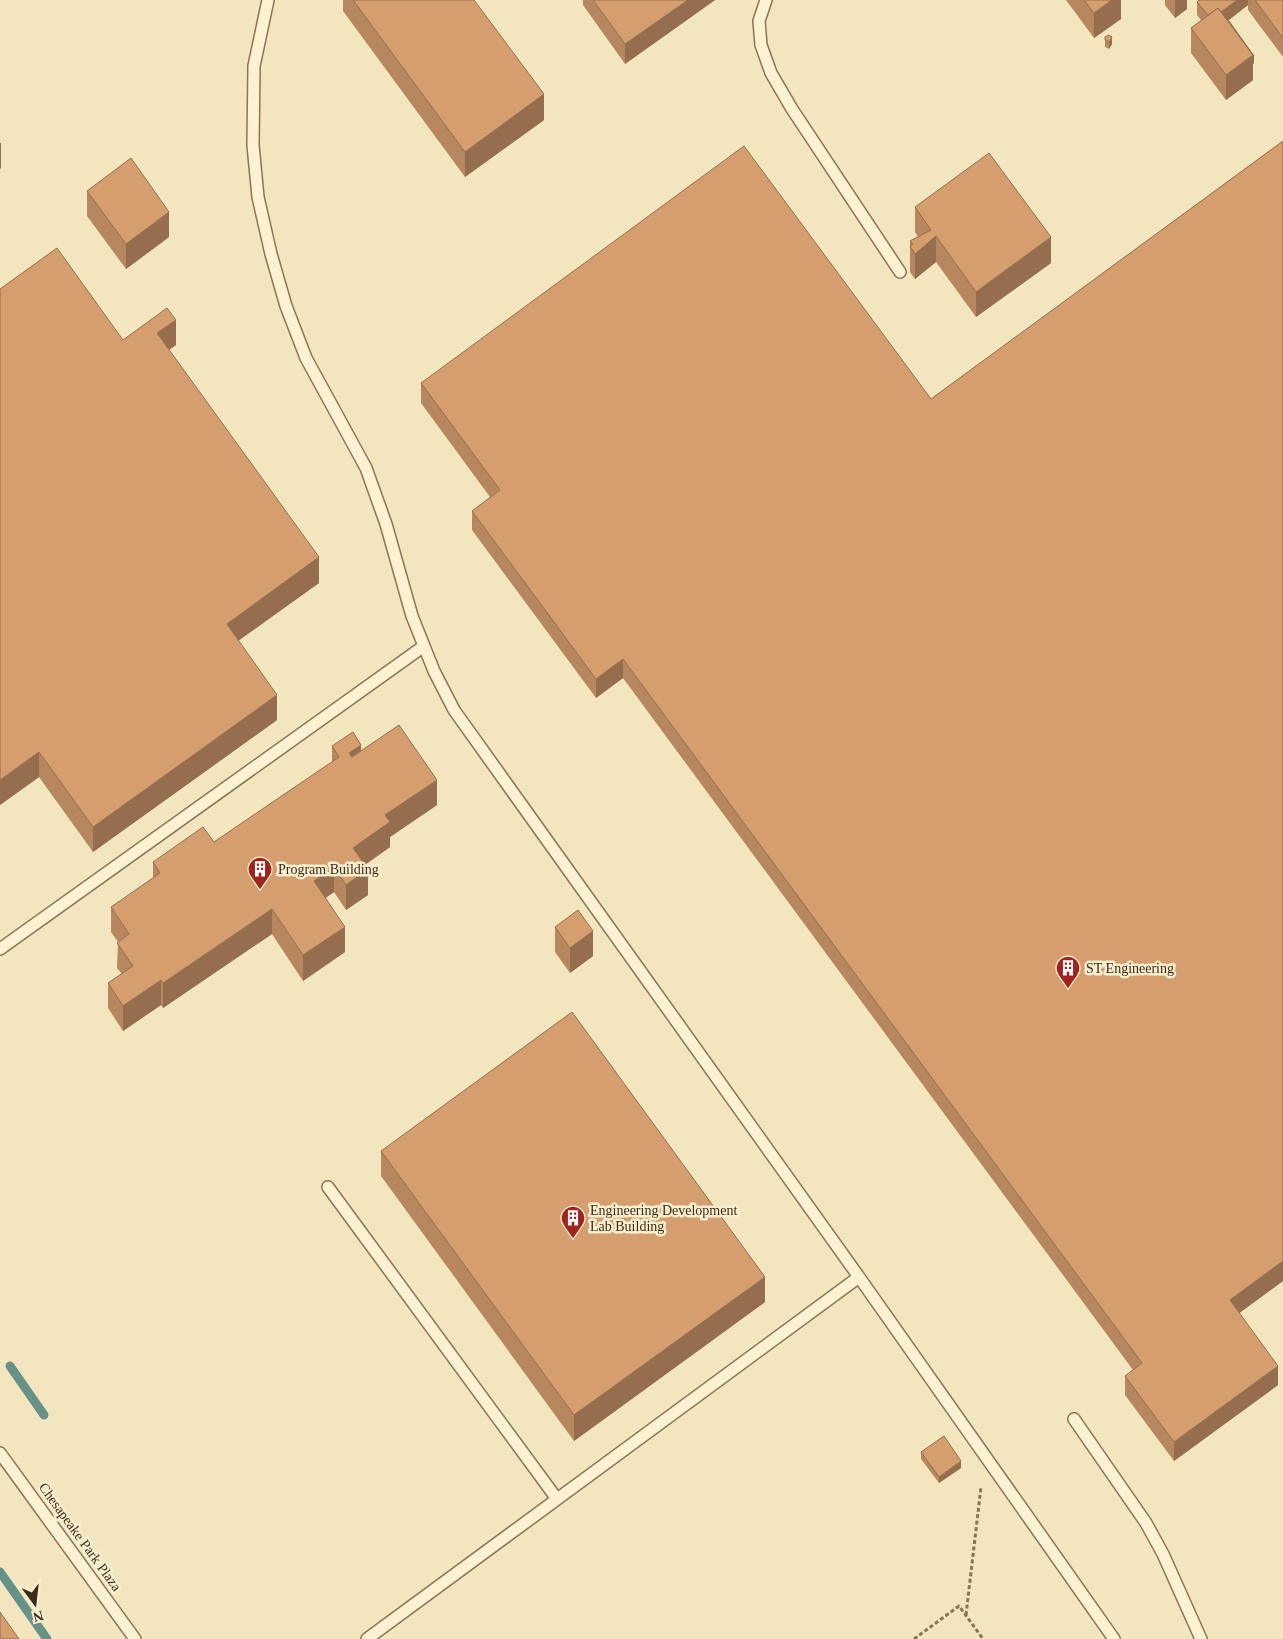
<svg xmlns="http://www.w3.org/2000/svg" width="1283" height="1639" viewBox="0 0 1283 1639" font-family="'Times New Roman',serif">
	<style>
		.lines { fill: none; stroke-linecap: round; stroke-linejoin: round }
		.stream { stroke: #679289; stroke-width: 9 }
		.service-casing { stroke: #8c7454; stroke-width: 14 }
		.path { stroke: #8c7454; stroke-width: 3; stroke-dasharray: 4 2.5; stroke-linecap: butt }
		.service { stroke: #fcf1d1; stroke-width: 11 }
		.wall { fill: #b7885f }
		.shaded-wall { fill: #956f4d }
		.building { fill: #d59e6e; stroke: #956f4d }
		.labels { text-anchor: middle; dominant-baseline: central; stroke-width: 5; stroke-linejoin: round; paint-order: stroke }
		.poi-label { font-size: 14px; fill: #3a2b1a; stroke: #f9eecd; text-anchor: start }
		.street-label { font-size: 14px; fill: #3a2b1a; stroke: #f9eecd }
	</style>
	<rect width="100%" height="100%" fill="#f3e5bd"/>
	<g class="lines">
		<path class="stream" d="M10,1366L44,1415
			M0,1572L47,1639"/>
		<defs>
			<path id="service" d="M268,0L254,66L253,145L258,197L271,254L286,306L306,358L366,468L386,524L412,616L434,671L454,710L859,1277L1114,1639
				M766,0L759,21L761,45L771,73L792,109L900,272
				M0,949L424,646
				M328,1187L557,1499
				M1074,1419L1146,1523L1163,1554L1201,1639
				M0,1453L135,1639
				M367,1639L859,1277"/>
		</defs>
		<use href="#service" class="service-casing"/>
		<path class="path" d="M966,1615L981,1487
			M914,1639L959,1606L983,1639"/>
		<use href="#service" class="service"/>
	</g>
	<path class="wall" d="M343,0H474L544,120L465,177L343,11Z
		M583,0H715L625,64L583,5Z
		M1066,0H1121V19L1094,38Z
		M1165,0H1187V9L1175,18L1165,5Z
		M1199,0H1283V57L1248,10V5L1228,21L1254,63L1253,64V80L1226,100L1191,53V28L1201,20L1197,15V2Z
		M1105,37L1112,44L1109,49L1105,47Z
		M1283,141V1281L1239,1313L1278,1385L1174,1461L1125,1395V1376L1133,1370L623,678L596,698L472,530V511L490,497L421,403V383L931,399Z
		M87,191L169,237L126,269L87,216Z
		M915,207L1051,263L976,317L936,262L915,279L910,272V241L918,237L915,232Z
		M0,289L123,340L176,345L169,350L319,583L238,640L277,720L93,852L39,777L0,805Z
		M332,746L361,751L437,805L390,837V847L365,865L368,895L346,910L334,892L325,898L345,952L303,981L272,934L163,1008L161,1005L123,1031L108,1008V983L122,974L117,968L118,942L111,932V907L153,879V862L214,842L332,762Z
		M555,927L593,956L570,973L555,952Z
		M381,1151L765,1302L574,1441L381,1176Z
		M921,1452L961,1468L939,1483L921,1459Z"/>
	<path class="shaded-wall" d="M688,0H715L625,64V44Z
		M1110,0H1121V19L1094,38V13Z
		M1175,0H1187V9L1175,18Z
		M1237,0H1248V5L1211,33V20Z
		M1112,37V44L1109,49V42Z
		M1253,55L1254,56V63L1253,64V80L1226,100V75Z
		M544,94V120L465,177V152Z
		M0,143H1V168L0,169Z
		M169,212V237L126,269V244Z
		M936,236V262L915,279V254Z
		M1051,237V263L976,317V292Z
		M176,320V345L157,358V333Z
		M319,557V583L227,649V624Z
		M623,659V678L596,698V679Z
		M277,695V720L93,852V827Z
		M361,745V770L349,753Z
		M39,752V777L0,805V780Z
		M437,780V805L390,837V847L353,873V848L385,815Z
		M334,867V892L314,906V881Z
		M368,869V895L346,910V885Z
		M272,909V934L163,1008V983Z
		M345,927V952L303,981V955Z
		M593,931V956L570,973V948Z
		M161,980V1005L123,1031V1006Z
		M1283,1261V1281L1230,1320V1300Z
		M765,1277V1302L574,1441V1415Z
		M1278,1366V1385L1174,1461V1442Z
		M961,1461V1468L939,1483V1477Z"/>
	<path class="building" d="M353,0H474L544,94L465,152Z
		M593,0H688L625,44Z
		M1084,0H1112L1094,13Z
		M1199,0H1237L1221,12L1218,8L1208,15L1197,2Z
		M1255,0H1283V38Z
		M1218,8L1253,55L1226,75L1191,28Z
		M1228,21H1229L1254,56L1253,57V55Z
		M1109,35L1112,37L1109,42L1105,40V37Z
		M1283,141V1261L1230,1300L1278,1366L1174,1442L1125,1376L1142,1363L623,659L596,679L472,511L500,490L421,383L744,146L931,399Z
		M989,153L1051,237L976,292L936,236L915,254L910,246L913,244L910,241L931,230L915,207Z
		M131,158L169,212L126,244L87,191Z
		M57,248L123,340L167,308L176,320L157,333L319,557L227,624L277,695L93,827L39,752L0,780V289Z
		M399,725L437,780L385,815L390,822L353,848L368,869L346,885L334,867L314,881L345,927L303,955L272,909L163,983L161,980L123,1006L108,983L133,966L117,943L129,934L111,907L160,873L153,862L203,827L214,842L339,757L332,746L353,732L361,745L349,753L352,757Z
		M578,910L593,931L570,948L555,927Z
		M572,1012L765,1277L574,1415L381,1151Z
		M944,1436L961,1461L939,1477L921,1452Z
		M0,1612L19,1639H0Z"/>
	<defs>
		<symbol id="building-pin" viewBox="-11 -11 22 30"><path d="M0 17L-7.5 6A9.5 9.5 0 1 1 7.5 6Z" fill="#a2221d" stroke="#f9eecd"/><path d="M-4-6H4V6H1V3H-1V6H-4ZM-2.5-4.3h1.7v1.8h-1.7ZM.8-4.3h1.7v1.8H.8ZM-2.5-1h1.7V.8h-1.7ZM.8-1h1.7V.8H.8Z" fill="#fff"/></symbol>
	</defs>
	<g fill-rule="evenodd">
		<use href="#building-pin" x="246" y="855" width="28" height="38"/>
		<use href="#building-pin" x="1054" y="954" width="28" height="38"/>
		<use href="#building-pin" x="559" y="1204" width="28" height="38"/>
	</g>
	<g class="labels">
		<g class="poi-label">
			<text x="278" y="869">Program Building</text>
			<text x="1086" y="968">ST Engineering</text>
			<text x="590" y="1210">Engineering Development<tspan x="590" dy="16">Lab Building</tspan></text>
		</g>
		<g class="street-label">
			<text transform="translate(80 1537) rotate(54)">Chesapeake Park Plaza</text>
		</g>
	</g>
	<g transform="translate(35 1604) rotate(165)" stroke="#f9eecd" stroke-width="4" paint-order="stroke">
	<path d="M0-4L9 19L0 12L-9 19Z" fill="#3a2b1a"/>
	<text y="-8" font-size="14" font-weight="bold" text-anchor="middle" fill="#3a2b1a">N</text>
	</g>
</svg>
